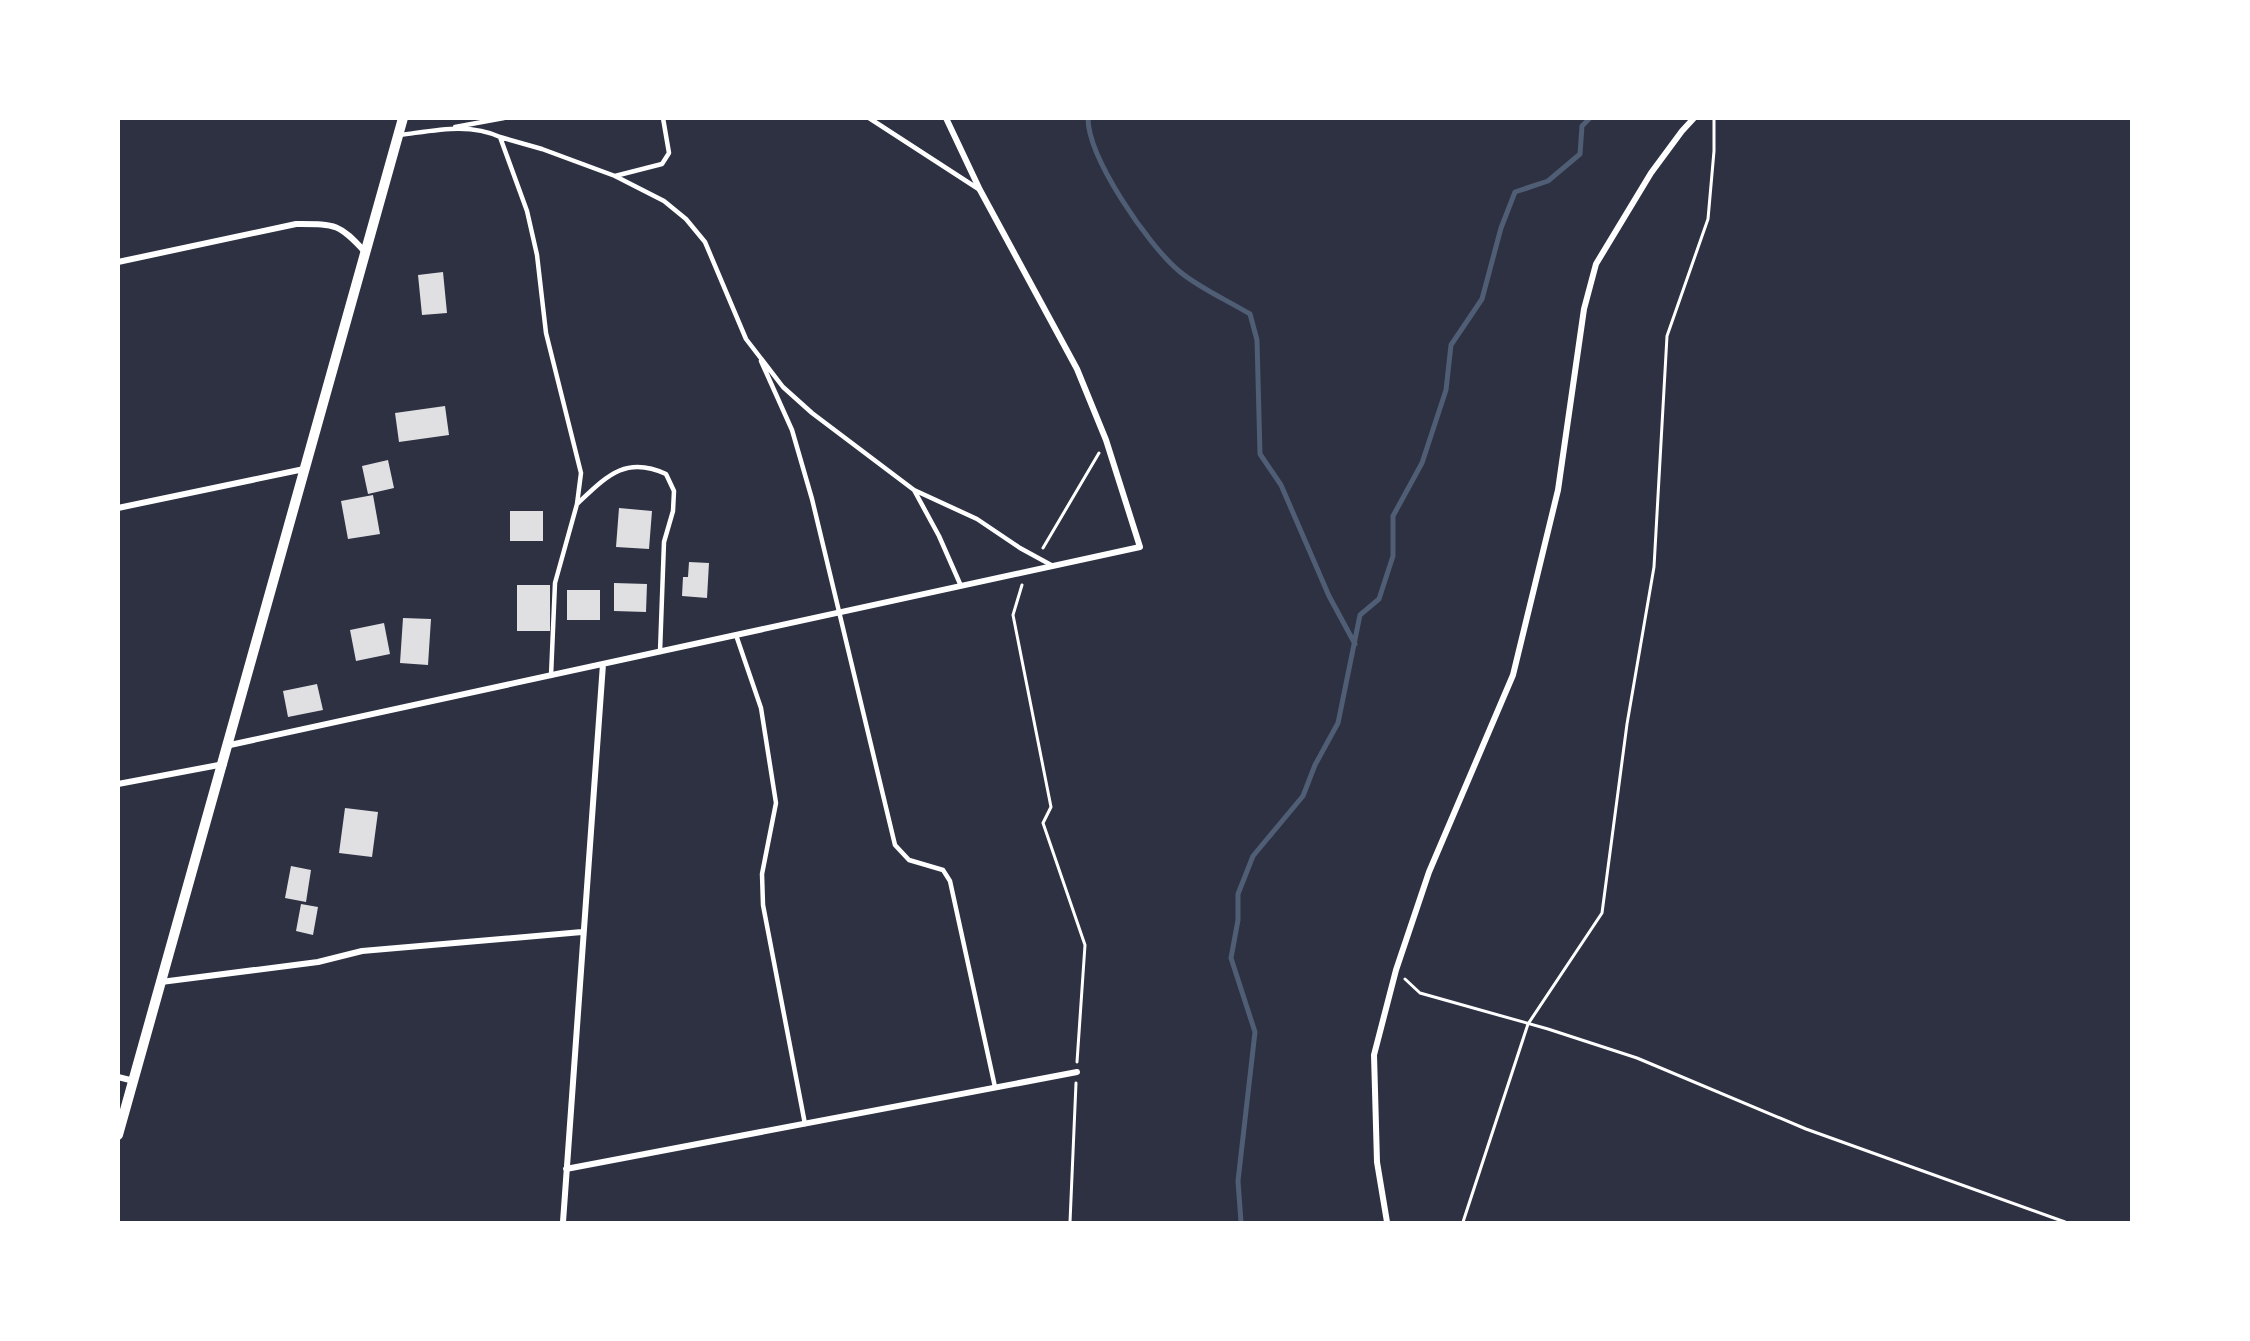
<svg xmlns="http://www.w3.org/2000/svg" width="2250" height="1341" viewBox="0 0 2250 1341" font-family="'Varela Round',sans-serif">
	<style>
		.lines { fill: none; stroke-linecap: round; stroke-linejoin: round }
		.stream { stroke: #4f5d75; stroke-width: 5 }
		.building { fill: #e0e0e3 }
		.path { stroke: #fff; stroke-width: 3 }
		.service { stroke: #fff; stroke-width: 4.5 }
		.minor { stroke: #fff; stroke-width: 6 }
		.tertiary { stroke: #fff; stroke-width: 10 }
	</style>
	<rect width="100%" height="100%" fill="#2d3142"/>
	<g class="lines">
		<path class="stream" d="M1088,118C1088,158 1148,245 1179,271C1199,288 1227,300 1250,314L1257,340L1260,454L1281,485L1329,596L1355,644
			M1241,1222L1238,1181L1255,1032L1231,958L1238,920V894L1253,856L1303,796L1315,765L1338,723L1360,615L1379,599L1393,556V516L1422,463L1446,390L1451,345L1482,299L1501,228L1515,192L1548,181L1580,154L1582,126L1590,118"/>
	</g>
	<path class="building" d="M443,272L447,313L422,315L418,275Z
		M445,406L449,435L399,442L395,413Z
		M388,460L394,488L368,494L362,466Z
		M373,495L380,534L348,539L341,501Z
		M619,508L652,511L649,549L616,547Z
		M510,511H543V541H510Z
		M689,562L709,563L707,598L682,596L683,577H688Z
		M614,583L647,584L646,612L614,611Z
		M517,585H550V631H517Z
		M567,590H600V620H567Z
		M403,618L431,619L428,665L400,663Z
		M384,623L390,654L356,661L350,630Z
		M317,684L323,710L288,717L283,691Z
		M345,808L378,812L372,857L339,853Z
		M291,866L311,870L306,902L285,898Z
		M301,904L318,907L313,935L296,931Z"/>
	<g class="lines">
		<path class="path" d="M1043,548L1099,453
			M1022,585L1013,615L1051,807L1043,823L1085,945L1077,1062
			M1405,979L1420,993L1548,1029L1637,1058L1806,1129L2065,1222
			M1070,1222L1076,1083
			M1463,1222L1528,1024L1602,913L1627,724L1654,567L1667,336L1708,219L1714,151V118"/>
		<path class="service" d="M869,118L980,190
			M455,127L504,118
			M400,135C432,131 469,122 500,137L527,211L537,255L546,333L581,473L577,504L555,583L551,676
			M500,137L542,149L615,176L664,201L686,219L705,242L746,339L783,387L812,413L914,490L977,519L1020,548L1053,566
			M615,176L662,164L669,153L663,118
			M761,361L792,430L812,499L895,845L909,860L943,870L950,881L995,1087
			M914,490L939,536L961,586
			M577,504C606,477 625,455 666,474L674,491L673,511L664,542L660,652
			M736,635L761,708L776,803L762,874L763,905L805,1124"/>
		<path class="minor" d="M118,262L296,224C335,224 339,223 365,252
			M118,508L304,469
			M230,745L1140,547L1106,440L1077,369L980,190L946,118
			M118,784L224,764
			M161,982L318,962L362,951L582,932
			M118,1077L134,1081
			M566,1169L1077,1072
			M563,1222L603,664
			M1387,1222L1377,1162L1374,1055L1396,970L1429,872L1513,675L1558,490L1584,309L1596,264L1651,173L1682,131L1694,118"/>
		<path class="tertiary" d="M118,1135L403,118"/>
	</g>
	<rect width="2250" height="1341" fill="none" stroke="#ffffff" stroke-width="240"/>
</svg>
